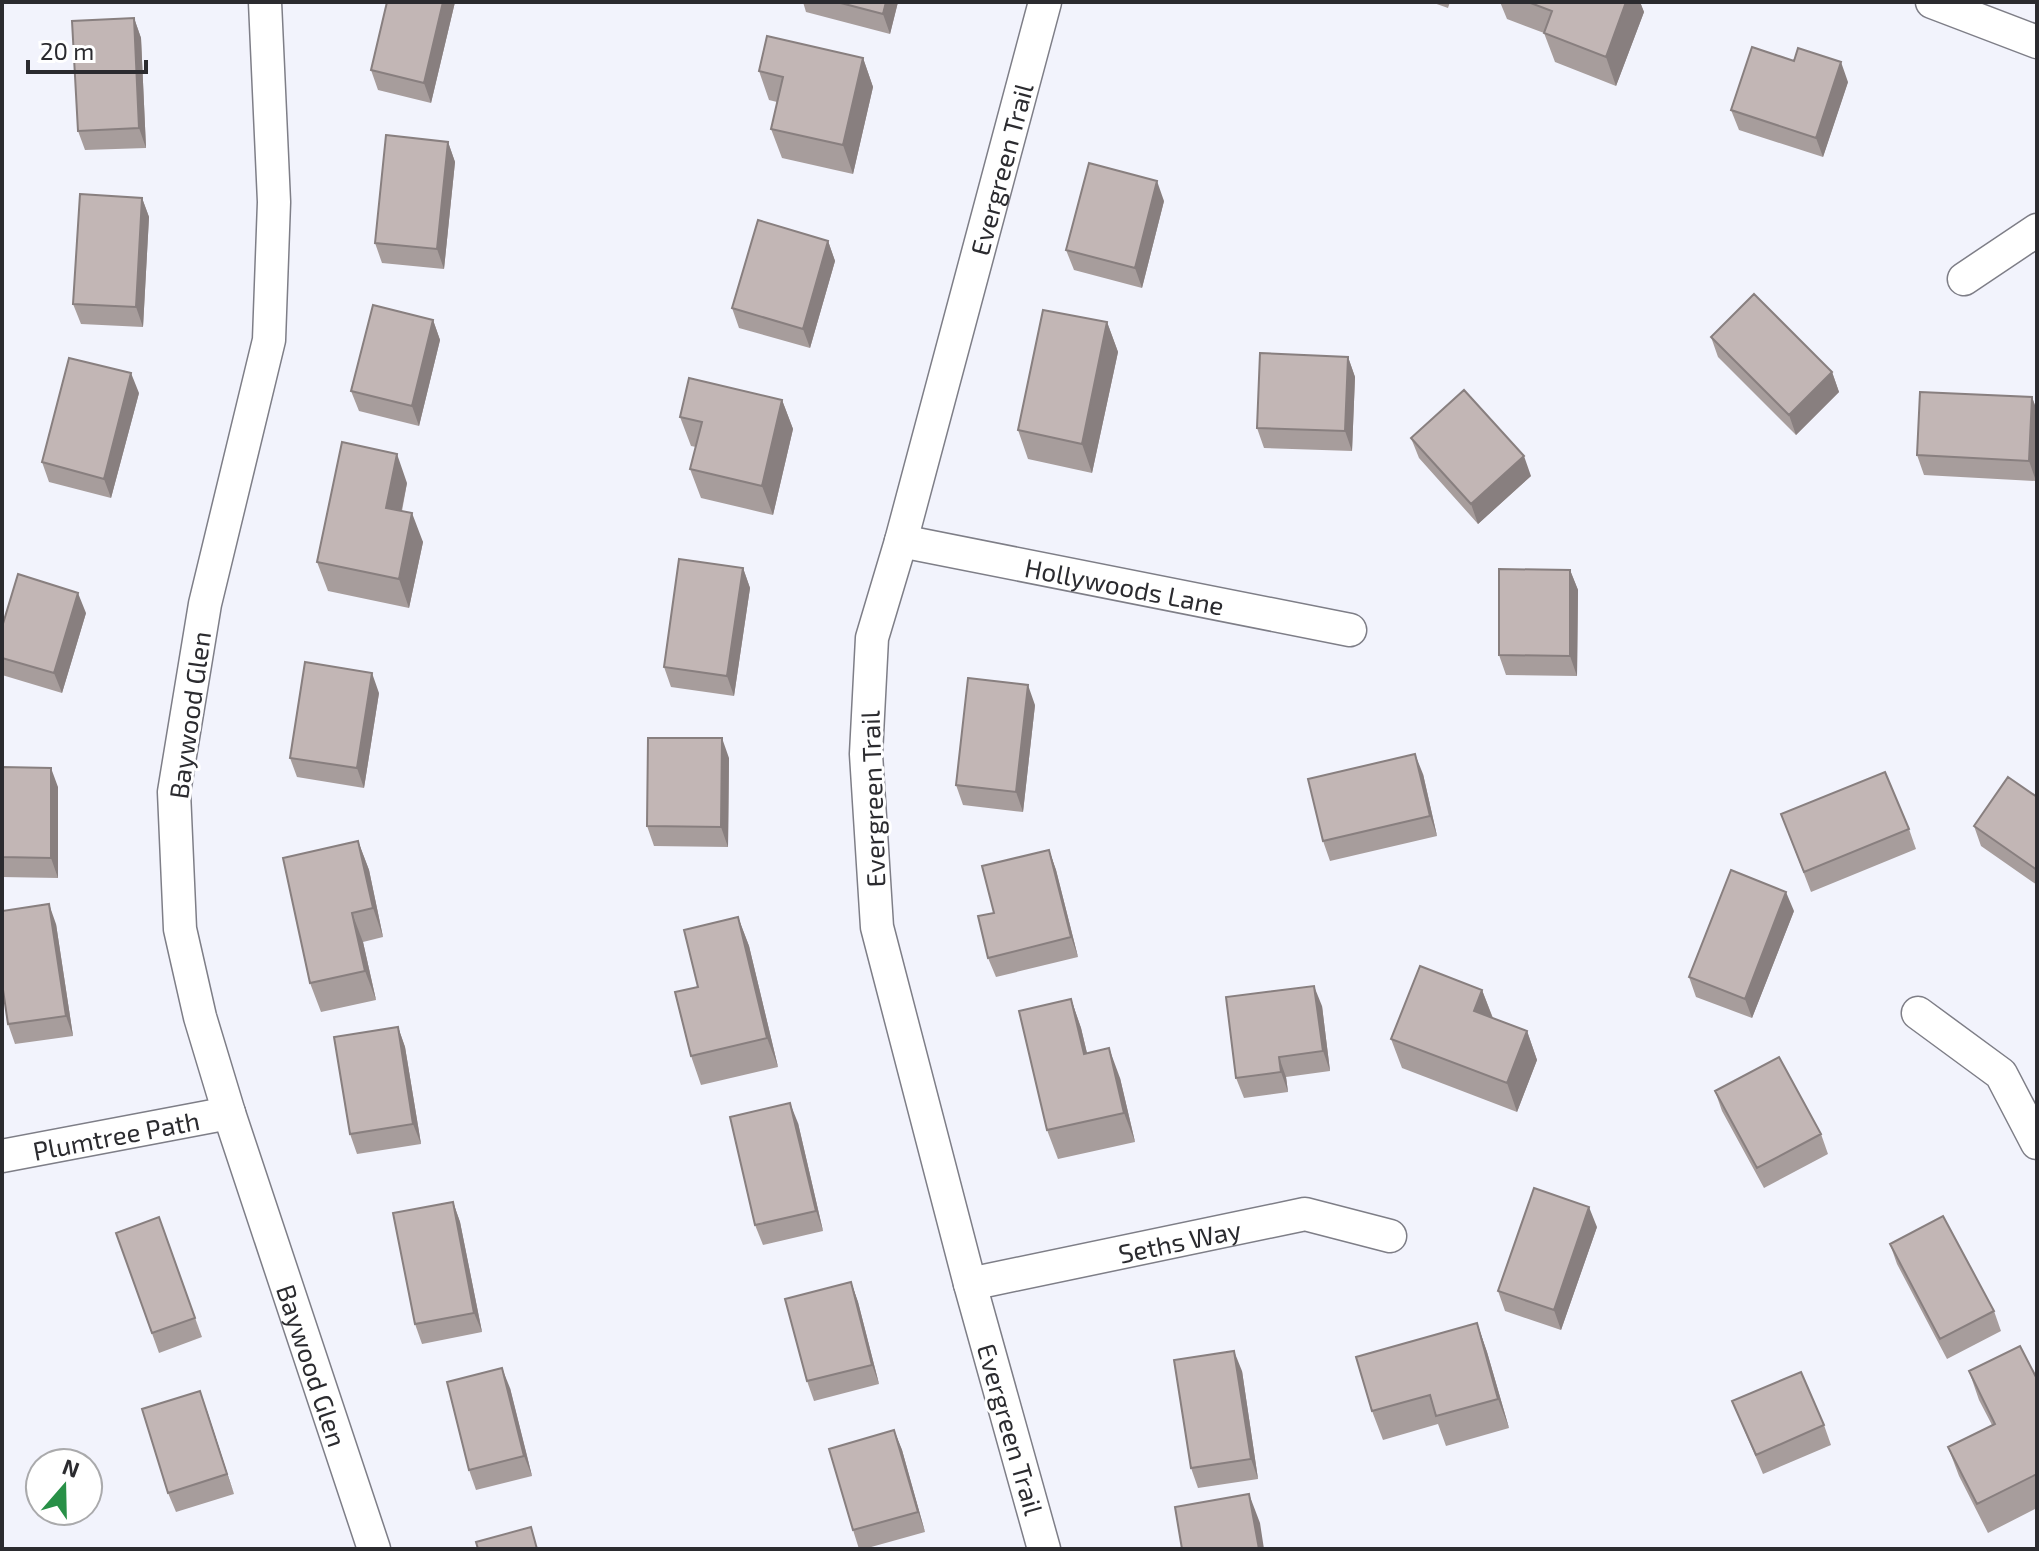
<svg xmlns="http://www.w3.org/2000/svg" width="2039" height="1551" viewBox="0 0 2039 1551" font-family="'Exo 2',sans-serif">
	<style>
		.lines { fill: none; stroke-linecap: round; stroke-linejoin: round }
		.street-casing { stroke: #7e7e87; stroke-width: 35 }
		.street { stroke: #fff; stroke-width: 32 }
		.wall { fill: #a79d9c }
		.shaded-wall { fill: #887f7f }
		.building { fill: #c2b6b5; stroke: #887f7f; stroke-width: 2 }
		.labels { text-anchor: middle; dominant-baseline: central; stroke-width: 6; stroke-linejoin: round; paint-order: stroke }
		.street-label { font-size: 26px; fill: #2b2b2f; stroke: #fff }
	</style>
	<rect width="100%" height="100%" fill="#f2f3fc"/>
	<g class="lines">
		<defs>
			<g id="street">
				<path id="s1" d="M265,2L274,202L269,340L205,604L174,792L180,929L200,1017L229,1113L374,1549"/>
				<path d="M1932,2L2037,42"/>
				<path d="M1964,279L2037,230"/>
				<path id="s2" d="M901,541L1350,630"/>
				<path d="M1918,1013L2001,1074L2037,1143"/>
				<path id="s3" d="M2,1156L229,1113"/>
				<path id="s4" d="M970,1284L1305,1214L1390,1236"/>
				<path id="s5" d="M1044,1549L970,1284L877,927L866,754L872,638L901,541L1045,2"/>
			</g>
		</defs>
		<use href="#street" class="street-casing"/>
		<use href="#street" class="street"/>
	</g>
	<path class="wall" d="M455,2L431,103L378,90L371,70Z
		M803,2H898L890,34L806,12Z
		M1431,2H1450L1448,8Z
		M1500,2H1640L1644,12L1616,86L1555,62L1544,33L1507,19Z
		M134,18L141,38L146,148L85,150L78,131Z
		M863,58L873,87L853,174L782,158L771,129L777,102L769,100L759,71Z
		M1848,82L1823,157L1739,130L1731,110Z
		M448,142L455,162L444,269L382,263L375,243Z
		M142,198L149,217L143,327L81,324L73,304Z
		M1164,201L1142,288L1074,270L1066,250Z
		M828,241L835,261L810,348L739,328L732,308Z
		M433,320L440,340L419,426L359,411L351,391Z
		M1107,322L1118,352L1092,473L1028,459L1018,430Z
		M1711,337L1832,372L1839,392L1796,435L1718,357Z
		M1348,357L1355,377L1352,451L1264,448L1257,428Z
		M139,393L111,498L49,482L42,462Z
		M2032,397L2037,411L2036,481L1924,475L1917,455Z
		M782,400L793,429L773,515L701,498L690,469L696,447L691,446L680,417Z
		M1411,438L1531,476L1478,524L1419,458Z
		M407,483L402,511L423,542L409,608L328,591L317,562Z
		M743,568L750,588L734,696L671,687L664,667Z
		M1570,570L1578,590L1577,676L1506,675L1499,655Z
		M86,613L62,693L2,675V627Z
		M379,693L364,788L297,777L290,758Z
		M1035,705L1023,812L963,805L956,785Z
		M729,758L728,847L654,846L647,826Z
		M2,767L58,787V878L2,877Z
		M1423,774L1437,836L1330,861L1323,841Z
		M2037,797V885L1981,846L1974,826Z
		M1781,814L1909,829L1916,849L1811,892Z
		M358,841L369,870L383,937L363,942L376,1000L321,1012L310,983Z
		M1049,850L1056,870L1078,957L996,977L988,958L994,913Z
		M1794,911L1752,1018L1696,997L1689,977Z
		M738,917L749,946L778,1067L701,1085L691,1056Z
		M56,924L73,1036L15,1044L8,1024Z
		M1482,990L1493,1018L1527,1031L1537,1060L1517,1112L1402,1068L1391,1039Z
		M1071,999L1081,1028L1087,1053L1120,1078L1135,1142L1058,1159L1047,1130Z
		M1322,1006L1330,1071L1286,1077L1288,1092L1244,1098L1236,1078Z
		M398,1027L405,1047L421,1144L357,1154L350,1134Z
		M1715,1091L1821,1134L1828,1154L1764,1188L1722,1111Z
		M798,1123L823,1231L763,1245L755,1225Z
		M453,1202L460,1222L482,1332L422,1344L415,1324Z
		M159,1217L202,1337L159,1353L116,1233Z
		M1597,1227L1561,1330L1505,1311L1498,1291Z
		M1890,1244L1994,1311L2001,1331L1947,1359L1897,1264Z
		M851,1282L858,1302L879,1384L814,1401L807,1381Z
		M1477,1323L1487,1352L1509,1428L1446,1446L1438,1424L1383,1440L1372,1411Z
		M1242,1371L1258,1479L1198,1488L1191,1468Z
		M1969,1371L2037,1379V1508L1988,1533L1959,1476L1948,1447L1992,1425L1979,1400Z
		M510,1388L532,1476L476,1490L469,1470Z
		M1732,1401L1824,1425L1831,1445L1763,1474Z
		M207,1411L234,1494L176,1512L168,1493Z
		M894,1430L902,1450L925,1532L864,1549H859L853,1530Z"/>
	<path class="shaded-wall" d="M443,2H455L431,103L424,83Z
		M886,2H898L890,34L883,14Z
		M1626,2H1640L1644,12L1616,86L1606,57Z
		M134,18L141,38L146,148L139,128Z
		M863,58L873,87L853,174L843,145Z
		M1841,62L1848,82L1823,157L1816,138Z
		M448,142L455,162L444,269L437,249Z
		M1157,181L1164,201L1142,288L1135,268Z
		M142,198L149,217L143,327L136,307Z
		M828,241L835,261L810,348L803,329Z
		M433,320L440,340L419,426L412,406Z
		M1107,322L1118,352L1092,473L1082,444Z
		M1348,357L1355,377L1352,451L1345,431Z
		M1832,372L1839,392L1796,435L1789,415Z
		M131,373L139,393L111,498L104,479Z
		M2032,397L2037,411L2036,481L2029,461Z
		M782,400L793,429L773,515L762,486Z
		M397,454L407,483L396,537L386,508Z
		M1524,456L1531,476L1478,524L1471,504Z
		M412,513L423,542L409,608L399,579Z
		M743,568L750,588L734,696L727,676Z
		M1570,570L1578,590L1577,676L1570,656Z
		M78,593L86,613L62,693L54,673Z
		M372,673L379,693L364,788L357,768Z
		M1028,685L1035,705L1023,812L1016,792Z
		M722,738L729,758L728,847L721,827Z
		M1415,754L1423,774L1437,836L1430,816Z
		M51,768L58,787V878L51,858Z
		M358,841L369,870L383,937L373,908Z
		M1049,850L1056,870L1078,957L1071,937Z
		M1786,892L1794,911L1752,1018L1745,999Z
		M49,904L56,924L73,1036L66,1016Z
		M352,913L363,942L376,1000L365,971Z
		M738,917L749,946L778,1067L767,1038Z
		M1314,986L1322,1006L1330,1071L1323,1051Z
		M1482,990L1493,1019L1474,1011Z
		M1071,999L1081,1028L1094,1083L1084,1054Z
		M398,1027L405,1047L421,1144L413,1124Z
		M1527,1031L1537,1060L1517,1112L1507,1083Z
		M1109,1048L1120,1078L1135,1142L1124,1113Z
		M1279,1057L1286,1077L1288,1092L1281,1072Z
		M790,1103L798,1123L823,1231L816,1211Z
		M453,1202L460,1222L482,1332L474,1313Z
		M1589,1207L1597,1227L1561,1330L1554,1310Z
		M851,1282L858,1302L879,1384L872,1365Z
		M1477,1323L1487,1352L1509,1428L1498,1399Z
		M1234,1351L1242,1371L1258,1479L1251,1459Z
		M502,1368L510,1388L532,1476L524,1456Z
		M200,1391L207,1411L234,1494L227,1474Z
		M894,1430L902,1450L925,1532L918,1512Z
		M1249,1494L1260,1523L1264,1549H1259Z"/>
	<path class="building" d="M387,2H443L424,83L371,70Z
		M837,2H886L883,14Z
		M1528,2H1626L1606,57L1544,33L1552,11Z
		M134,18L139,128L78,131L72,21Z
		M767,36L863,58L843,145L771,129L783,77L759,71Z
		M1752,47L1794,61L1798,48L1841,62L1816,138L1731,110Z
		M386,135L448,142L437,249L375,243Z
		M1089,163L1157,181L1135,268L1066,250Z
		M80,194L142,198L136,307L73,304Z
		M758,220L828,241L803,329L732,308Z
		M1754,294L1832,372L1789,415L1711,337Z
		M373,305L433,320L412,406L351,391Z
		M1043,310L1107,322L1082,444L1018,430Z
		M1260,353L1348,357L1345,431L1257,428Z
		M69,358L131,373L104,479L42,462Z
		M689,378L782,400L762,486L690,469L702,422L680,417Z
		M1464,390L1524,456L1471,504L1411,438Z
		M1920,392L2032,397L2029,461L1917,455Z
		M342,442L397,454L386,508L412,513L399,579L317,562Z
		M679,559L743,568L727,676L664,667Z
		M1499,569L1570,570V656L1499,655Z
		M18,574L78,593L54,673L2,658V627Z
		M305,662L372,673L357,768L290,758Z
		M968,678L1028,685L1016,792L956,785Z
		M648,738H722L721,827L647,826Z
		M1415,754L1430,816L1323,841L1308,779Z
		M2,767L51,768V858L2,857Z
		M1885,772L1909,829L1804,872L1781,814Z
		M2008,777L2037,797V870L1974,826Z
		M358,841L373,908L352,913L365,971L310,983L283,858Z
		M1049,850L1071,937L988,958L978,916L994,913L982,866Z
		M1731,870L1786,892L1745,999L1689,977Z
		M49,904L66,1016L8,1024L2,983V911Z
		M738,917L767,1038L691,1056L675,992L698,987L684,930Z
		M1420,966L1482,990L1474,1011L1527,1031L1507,1083L1391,1039Z
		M1314,986L1323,1051L1279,1057L1281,1072L1236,1078L1226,997Z
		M1071,999L1084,1054L1109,1048L1124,1113L1047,1130L1019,1011Z
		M398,1027L413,1124L350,1134L334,1037Z
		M1779,1057L1821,1134L1757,1168L1715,1091Z
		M790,1103L816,1211L755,1225L730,1117Z
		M1534,1188L1589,1207L1554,1310L1498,1291Z
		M453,1202L474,1313L415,1324L393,1213Z
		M1943,1216L1994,1311L1940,1339L1890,1244Z
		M159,1217L195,1318L152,1333L116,1233Z
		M851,1282L872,1365L807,1381L785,1299Z
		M1477,1323L1498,1399L1436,1416L1430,1395L1372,1411L1356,1357Z
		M2020,1346L2037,1379V1474L1977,1504L1948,1447L1995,1424L1969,1371Z
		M1234,1351L1251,1459L1191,1468L1174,1360Z
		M502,1368L524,1456L469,1470L447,1382Z
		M1801,1372L1824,1425L1756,1455L1732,1401Z
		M200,1391L227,1474L168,1493L142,1409Z
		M894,1430L918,1512L853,1530L829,1449Z
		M1249,1494L1259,1549H1182L1175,1507Z
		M531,1527L537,1549H478L476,1542Z"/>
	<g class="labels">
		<g class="street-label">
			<text stroke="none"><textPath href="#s5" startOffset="1420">Evergreen Trail</textPath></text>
			<text stroke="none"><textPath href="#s2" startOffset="228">Hollywoods Lane</textPath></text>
			<text transform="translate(189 715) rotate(-82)">Baywood Glen</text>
			<text transform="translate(872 799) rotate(-92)">Evergreen Trail</text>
			<text stroke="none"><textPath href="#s3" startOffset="116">Plumtree Path</textPath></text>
			<text stroke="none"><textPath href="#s4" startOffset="214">Seths Way</textPath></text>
			<text stroke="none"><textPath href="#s1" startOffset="1394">Baywood Glen</textPath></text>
			<text transform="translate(1011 1429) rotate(74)">Evergreen Trail</text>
		</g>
	</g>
	<rect width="2039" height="1551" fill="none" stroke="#2b2b2f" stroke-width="8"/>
	<g transform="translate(64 1487) rotate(20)"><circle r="38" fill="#ffffff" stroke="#aaaaac" stroke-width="2"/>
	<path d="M0-6L14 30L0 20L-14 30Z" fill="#289047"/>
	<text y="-12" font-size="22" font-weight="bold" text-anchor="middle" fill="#2b2b2f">N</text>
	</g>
	<path d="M28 60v12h118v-12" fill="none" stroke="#2b2b2f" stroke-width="4"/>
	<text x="40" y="60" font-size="24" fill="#2b2b2f" stroke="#ffffff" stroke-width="6" paint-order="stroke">20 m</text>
</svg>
